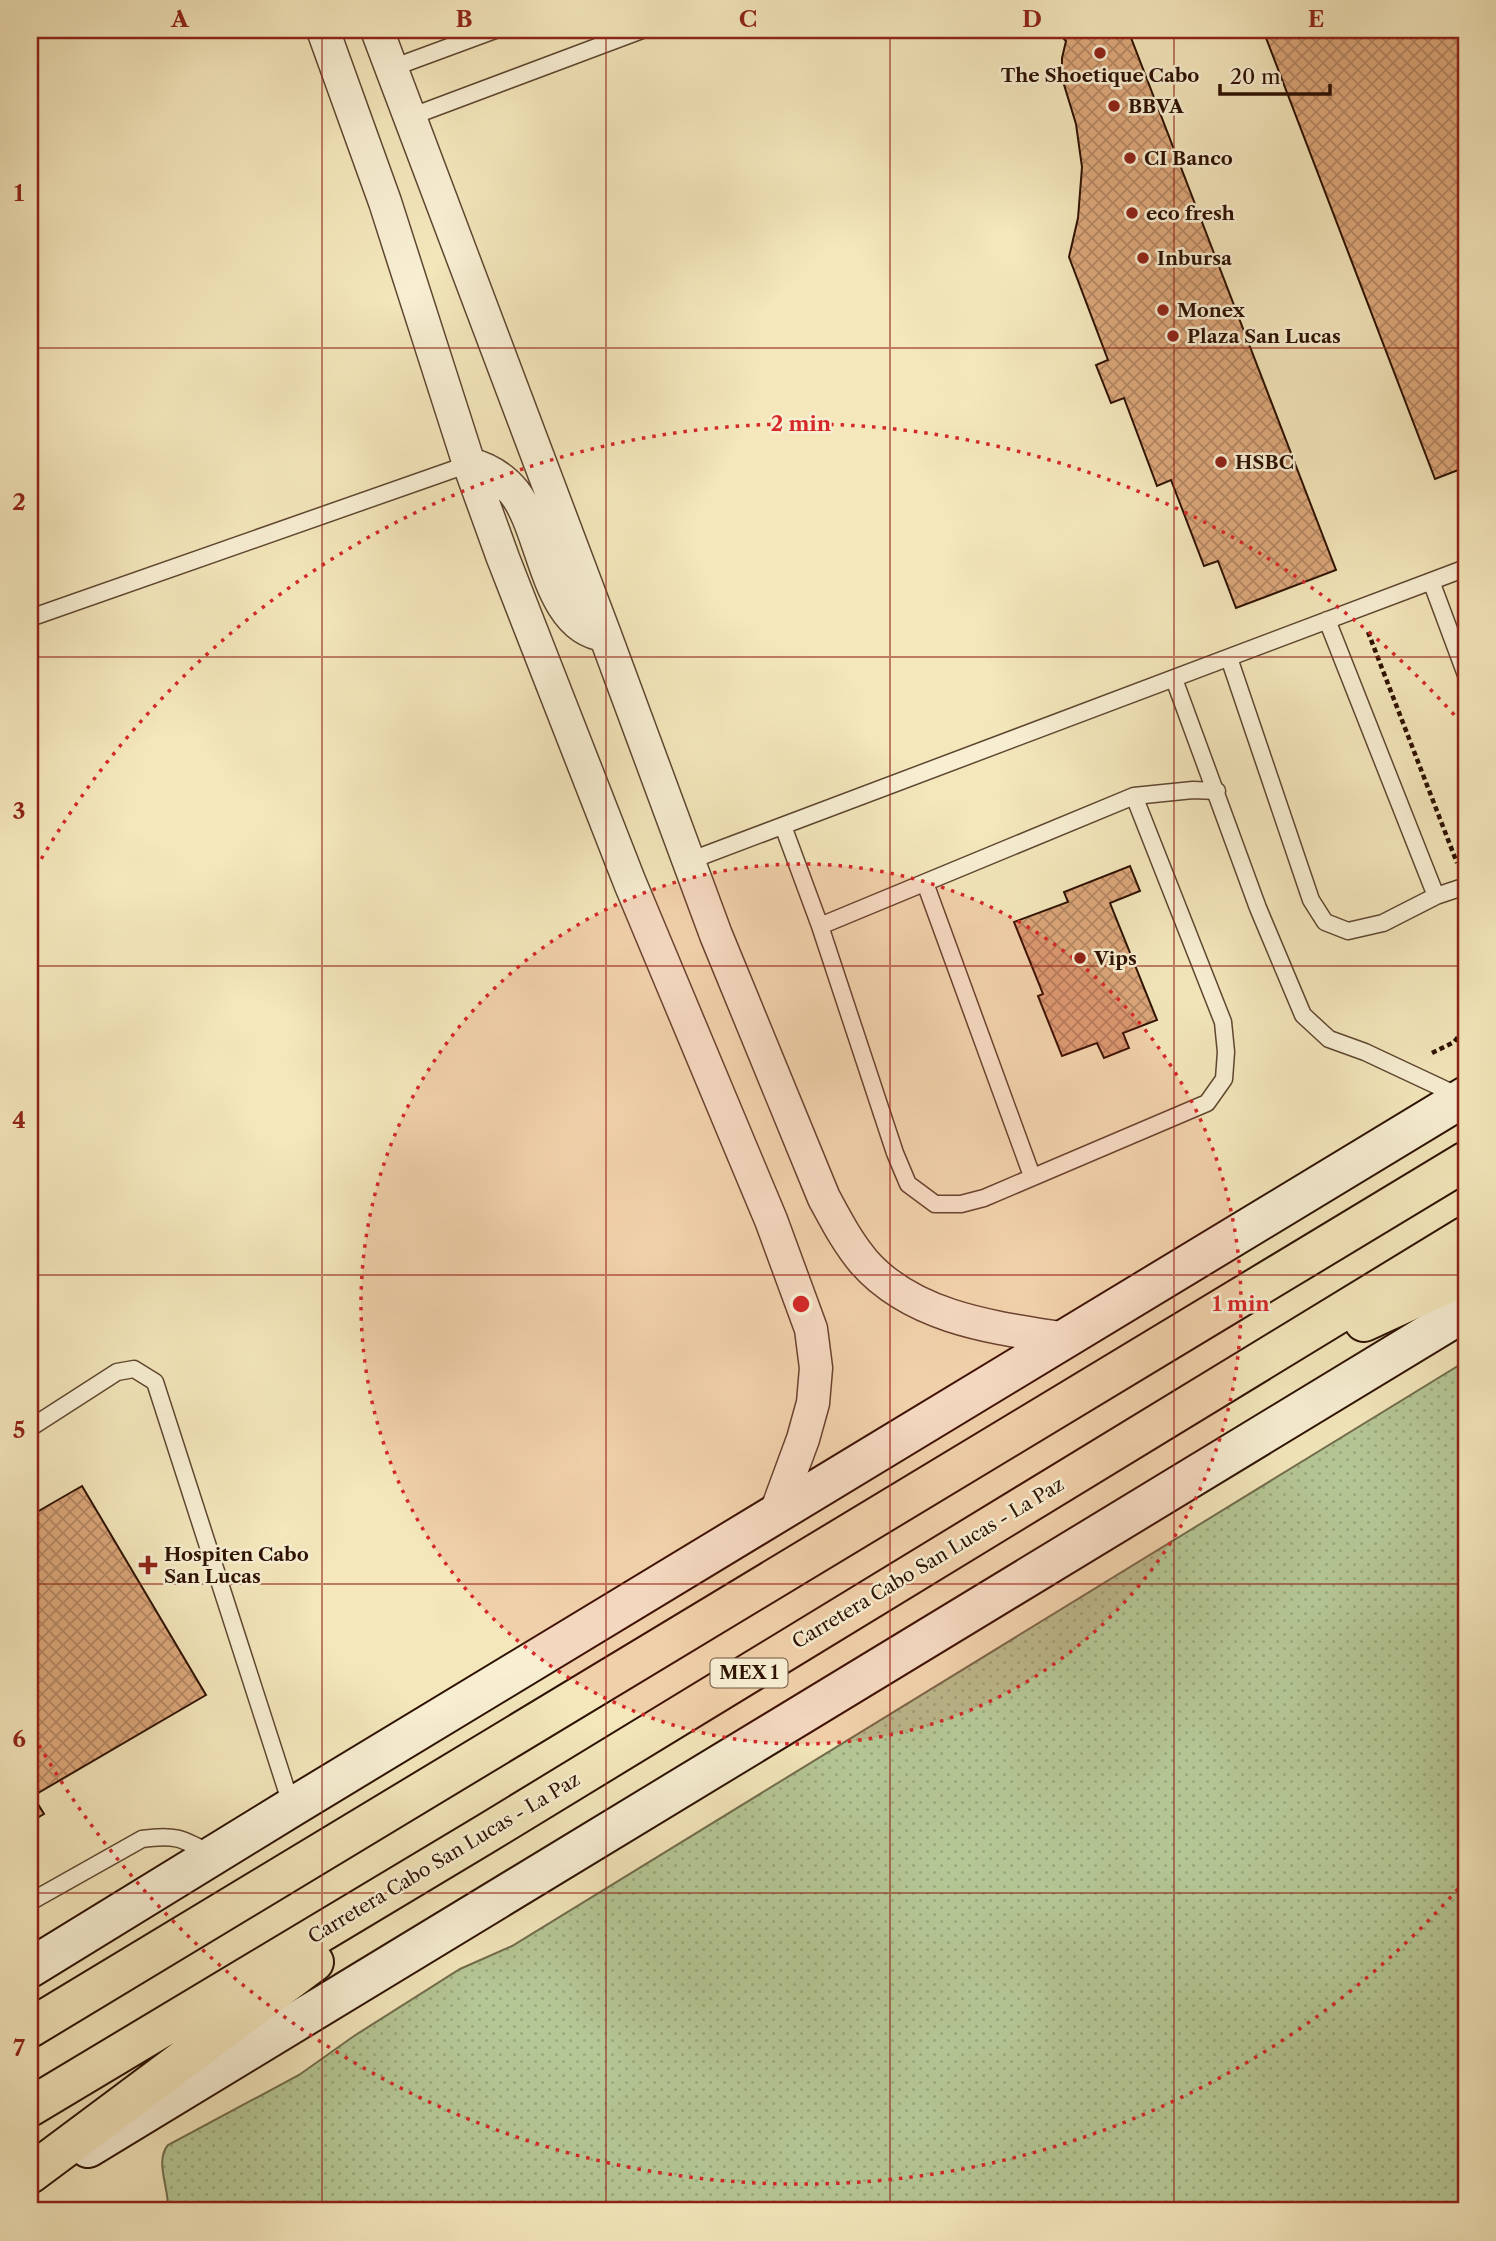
<svg xmlns="http://www.w3.org/2000/svg" width="1496" height="2241" viewBox="0 0 1496 2241" font-family="'Libre Caslon Text',serif">
	<style>
		.grass { fill: url(#grass-dots); stroke: #716c4c; stroke-width: 2 }
		.building { fill: url(#building-cross-hatch); stroke: #2d1102; stroke-width: 2 }
		.lines { fill: none; stroke-linecap: round; stroke-linejoin: round }
		.lane-casing { stroke: #5f4630; stroke-width: 19 }
		.street-casing { stroke: #5f4630; stroke-width: 35 }
		.secondary-casing { stroke: #2d1102; stroke-width: 42 }
		.highway-casing { stroke: #2d1102; stroke-width: 42 }
		.path { stroke: #2d1102; stroke-width: 4.5; stroke-dasharray: 5 3.5; stroke-linecap: butt }
		.lane { stroke: #f8efd3; stroke-width: 16 }
		.street { stroke: #f8efd3; stroke-width: 32 }
		.secondary { stroke: #f8efd3; stroke-width: 38 }
		.highway { stroke: #f4e7bc; stroke-width: 38 }
		.grid { fill: none; stroke: #8f2418; stroke-width: 2; stroke-opacity: 0.55 }
		.ring { fill: none; stroke: #d62828; stroke-width: 3.5; stroke-dasharray: 3.5 7 }
		.poi-dot { fill: #8f2418; stroke: #f8efd3; stroke-width: 2.5 }
		.labels { text-anchor: middle; dominant-baseline: central; stroke-width: 5; stroke-linejoin: round; paint-order: stroke }
		.shield { fill: #f8efd3; stroke: #6a5441; stroke-width: 2 }
		.shield-label { font-size: 18px; font-weight: bold; fill: #2d1102 }
		.poi-label { font-size: 19px; font-weight: bold; fill: #2d1102; stroke: #f8efd3; text-anchor: start }
		.street-label { font-size: 19px; fill: #2d1102; stroke: #f8efd3 }
		.centre { fill: #d62828; stroke: #f8efd3; stroke-width: 3.5 }
		.ring-label { font-size: 21px; text-anchor: middle; font-weight: bold; fill: #d62828; stroke: #f8efd3; stroke-width: 5; stroke-linejoin: round; paint-order: stroke }
		.neatline { fill: none; stroke: #8f2418; stroke-width: 2.5 }
		.grid-label { font-size: 23px; text-anchor: middle; font-weight: bold; fill: #8f2418 }
	</style>
	<defs>
		<pattern id="grass-dots" width="8" height="8" patternUnits="userSpaceOnUse" patternTransform="scale(1.75)"><rect width="8" height="8" fill="#b5c795"/><path d="M2 2h.1M6 6h.1" fill="none" stroke="#9caa7f" stroke-width="1.8" stroke-linecap="round"/></pattern>
		<pattern id="building-cross-hatch" width="8" height="8" patternUnits="userSpaceOnUse" patternTransform="scale(1.75)"><rect width="8" height="8" fill="#dda87b"/><path d="M0 0l8 8M0 8l8-8" fill="none" stroke="#b48763"/></pattern>
	</defs>
	<rect width="100%" height="100%" fill="#f4e7bc"/>
	<filter id="stains"><feTurbulence type="fractalNoise" baseFrequency=".00286" numOctaves="4"/><feColorMatrix values="0 0 0 0 .2 0 0 0 0 .09 0 0 0 0 .02 0 0 0 .5 -.17"/></filter>
	<radialGradient id="worn" r=".72"><stop offset=".6" stop-color="#630" stop-opacity="0"/><stop offset="1" stop-color="#630" stop-opacity=".3"/></radialGradient>
	<path class="grass" d="M1466,1361V2211H168C170,2190 154,2161 168,2145L299,2075L354,2036L460,1969L512,1946Z"/>
	<path class="building" d="M1055,30H1128L1336,570L1236,608L1218,561L1204,566L1171,480L1157,486L1124,398L1111,403L1096,365L1108,360L1069,257L1078,218L1082,167L1076,124L1062,78V58L1066,41Z
		M1055,30H1128L1336,570L1236,608L1218,561L1204,566L1171,480L1157,486L1124,398L1111,403L1096,365L1108,360L1069,257L1078,218L1082,167L1076,124L1062,78V58L1066,41Z
		M1263,30H1466V467L1435,479Z
		M1130,866L1140,891L1110,903L1157,1020L1123,1033L1129,1048L1104,1058L1097,1043L1062,1056L1038,996L1043,994L1014,922L1068,902L1064,892Z
		M82,1486L206,1695L33,1796L44,1814L30,1822V1516Z"/>
	<g class="lines">
		<defs>
			<path id="lane" d="M392,68L495,30
				M410,117L642,30
				M1431,581L1466,675
				M30,618L469,464
				M1327,620L1436,896
				M1229,658L1311,900L1325,922L1348,931L1383,923L1436,896L1466,886
				M1174,679L1258,908L1303,1015L1329,1039L1365,1052L1461,1097
				M783,826L820,926L1134,796L1193,790L1217,791
				M689,861L1466,568
				M925,883L1032,1176
				M820,926L895,1153L908,1184L935,1204H961L984,1198L1207,1103L1224,1079L1226,1052L1223,1022L1134,796
				M30,1428L117,1372L134,1369L155,1382L292,1807
				M30,1902L142,1839C177,1834 183,1839 213,1855"/>
			<path id="street" d="M323,30L385,202L469,464L503,558L630,883L771,1220L811,1329L816,1368L813,1403L803,1439L775,1515
				M377,30L605,635L716,935L824,1198C836,1220 847,1242 864,1262C914,1319 997,1328 1066,1339
				M469,464C488,469 502,477 514,492C545,531 546,628 605,635"/>
			<path id="secondary" d="M30,1968L292,1807L1466,1096
				M88,2148L1466,1311"/>
			<path id="highway" d="M1364,1322L1466,1275
				M30,2028L1466,1161
				M30,2107L487,1833L1466,1236
				M30,2174L314,1962"/>
		</defs>
		<use href="#lane" class="lane-casing"/>
		<use href="#street" class="street-casing"/>
		<use href="#secondary" class="secondary-casing"/>
		<use href="#highway" class="highway-casing"/>
		<path class="path" d="M1368,632L1457,863
			M1432,1053L1454,1042L1466,1027"/>
		<use href="#lane" class="lane"/>
		<use href="#street" class="street"/>
		<use href="#secondary" class="secondary"/>
		<use href="#highway" class="highway"/>
	</g>
	<path class="grid" d="M322,30V2211M606,30V2211M890,30V2211M1174,30V2211M30,348H1466M30,657H1466M30,966H1466M30,1275H1466M30,1584H1466M30,1893H1466"/>
	<circle cx="801" cy="1304" r="440" fill="#d62828" fill-opacity=".12"/>
	<g class="ring">
		<circle cx="801" cy="1304" r="440"/>
		<path d="M1465 1881A880 880 0 0 1 31 1731M31 877A880 880 0 0 1 1465 727"/>
	</g>
	<g class="poi-dot">
		<circle cx="1100" cy="53" r="7"/>
		<circle cx="1114" cy="106" r="7"/>
		<circle cx="1130" cy="158" r="7"/>
		<circle cx="1132" cy="213" r="7"/>
		<circle cx="1143" cy="258" r="7"/>
		<circle cx="1163" cy="310" r="7"/>
		<circle cx="1173" cy="336" r="7"/>
		<circle cx="1221" cy="462" r="7"/>
		<circle cx="1080" cy="958" r="7"/>
		<path d="M144.5 1554.5h7v7h7v7h-7v7h-7v-7h-7v-7h7z"/>
	</g>
	<g class="labels">
		<rect class="shield" x="710.5" y="1658.5" width="77" height="29" rx="5"/>
		<g class="shield-label">
			<text x="749" y="1673">MEX 1</text>
		</g>
		<g class="poi-label">
			<text x="1100" y="75" text-anchor="middle">The Shoetique Cabo</text>
			<text x="1128" y="106">BBVA</text>
			<text x="1144" y="158">CI Banco</text>
			<text x="1146" y="213">eco fresh</text>
			<text x="1157" y="258">Inbursa</text>
			<text x="1177" y="310">Monex</text>
			<text x="1187" y="336">Plaza San Lucas</text>
			<text x="1235" y="462">HSBC</text>
			<text x="1094" y="958">Vips</text>
			<text x="164" y="1554">Hospiten Cabo<tspan x="164" dy="22">San Lucas</tspan></text>
		</g>
		<g class="street-label">
			<text transform="translate(928 1563) rotate(-31)">Carretera Cabo San Lucas - La Paz</text>
			<text transform="translate(444 1858) rotate(-31)">Carretera Cabo San Lucas - La Paz</text>
		</g>
	</g>
	<circle cx="801" cy="1304" r="10" class="centre"/>
	<g class="ring-label">
		<text x="801" y="431">2 min</text>
		<text x="1241" y="1311">1 min</text>
	</g>
	<rect width="1496" height="2241" fill="none" stroke="#f4e7bc" stroke-width="77"/>
	<path d="M1220 84v10h110v-10" fill="none" stroke="#2d1102" stroke-width="3.5"/>
	<text x="1230" y="84" font-size="21" fill="#2d1102" stroke="#f8efd3" stroke-width="5" paint-order="stroke">20 m</text>
	<rect x="38" y="38" width="1420" height="2164" class="neatline"/>
	<g class="grid-label">
		<text x="180" y="27">A</text>
		<text x="464" y="27">B</text>
		<text x="748" y="27">C</text>
		<text x="1032" y="27">D</text>
		<text x="1316" y="27">E</text>
		<text x="19" y="201">1</text>
		<text x="19" y="510">2</text>
		<text x="19" y="819">3</text>
		<text x="19" y="1128">4</text>
		<text x="19" y="1438">5</text>
		<text x="19" y="1747">6</text>
		<text x="19" y="2056">7</text>
	</g>
	<rect width="100%" height="100%" filter="url(#stains)"/>
	<rect width="100%" height="100%" fill="url(#worn)"/>
</svg>
